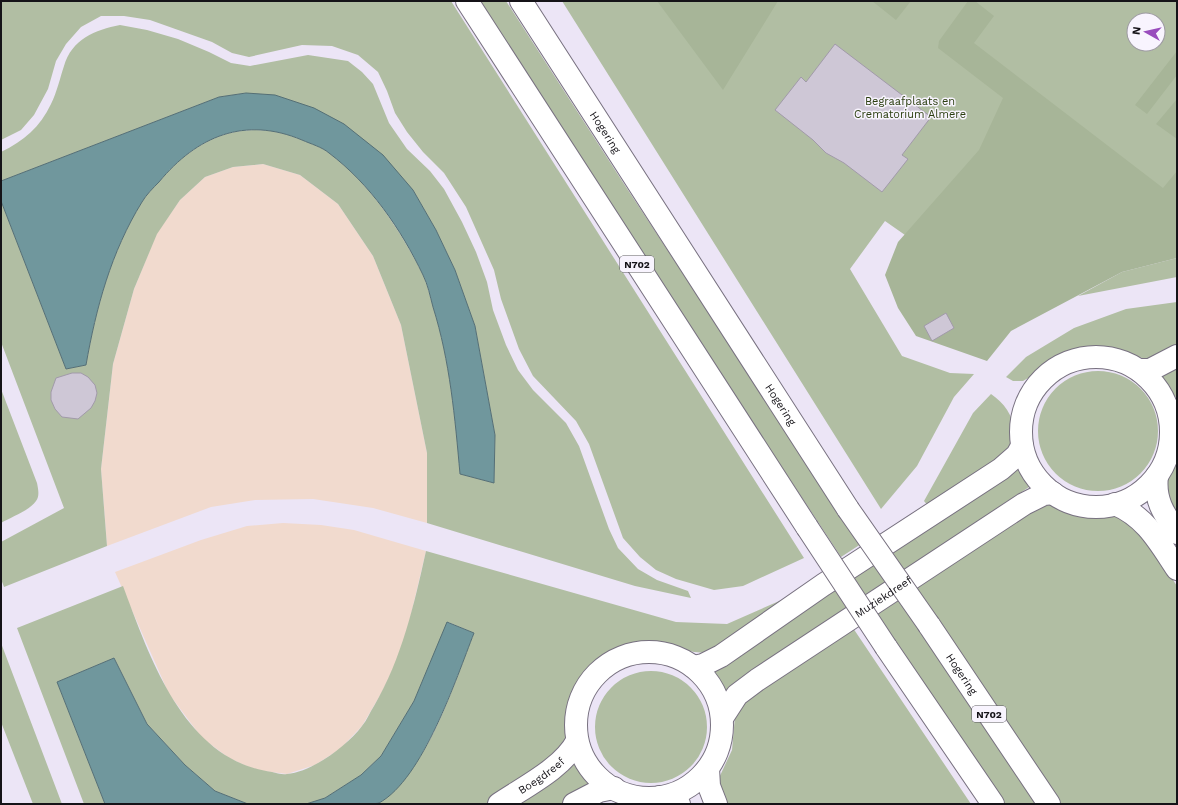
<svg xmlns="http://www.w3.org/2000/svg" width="1178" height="805" viewBox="0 0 1178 805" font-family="'Work Sans',sans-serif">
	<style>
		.industrial { fill: #f1dace }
		.green { fill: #b1bea3; fill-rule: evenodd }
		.forest { fill: #a7b598 }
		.water { fill: #70979d; stroke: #556f75 }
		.building { fill: #cec7d6; stroke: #a19aa9 }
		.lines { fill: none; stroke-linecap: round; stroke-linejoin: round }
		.minor-casing { stroke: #787180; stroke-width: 24 }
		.major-casing { stroke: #787180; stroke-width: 24 }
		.highway-casing { stroke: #787180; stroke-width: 24 }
		.minor { stroke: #fff; stroke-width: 22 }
		.major { stroke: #fff; stroke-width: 22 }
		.highway { stroke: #fff; stroke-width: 22 }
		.highway-bridge-casing { stroke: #787180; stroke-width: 24; stroke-linecap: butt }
		.highway-bridge { stroke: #fff; stroke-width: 22 }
		.labels { text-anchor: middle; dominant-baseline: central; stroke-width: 3; stroke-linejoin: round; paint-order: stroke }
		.shield { fill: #f8f4fe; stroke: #59565d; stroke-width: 1 }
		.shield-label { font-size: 10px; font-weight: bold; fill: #151318 }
		.park-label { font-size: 11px; fill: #2c3f11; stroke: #f8f4fe }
		.street-label { font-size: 11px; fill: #151318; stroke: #f8f4fe }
	</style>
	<rect width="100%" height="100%" fill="#ece5f6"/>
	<path class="industrial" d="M263,164L300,175L338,204L373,256L401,325L427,453V523L373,508L313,499L255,500L211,507L107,546L101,469L113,364L134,289L157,233L180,200L205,177L233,167Z
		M283,523L321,525L354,530L426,551L409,623L399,656L382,692L362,726L340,749L315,765L287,774L255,770L229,758L202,738L169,694L115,572L201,540L247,526Z"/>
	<path class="green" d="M1,1H451L804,558L743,586L714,590L676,579L656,570L640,557L623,538L589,444L576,421L533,376L519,349L501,299L494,270L466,207L444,173L423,152L407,132L395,113L387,91L378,72L358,55L332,46L302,45L249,57L232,53L212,42L150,20L124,16H101L81,27L66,44L56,61L48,89L34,115L21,130L1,140Z
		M476,1H506L626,187L861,544L841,557L762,437L656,282Z
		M562,1H1177V200L935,256L885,221L850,269L902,356L950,373L974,374L954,397L917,466L881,509ZM1134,20H1158V44H1134Z
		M120,25L147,30L178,39L209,52L231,63L250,66L308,55L348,61L362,72L373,84L389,123L407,149L430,171L444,189L462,222L476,252L487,282L493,310L506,345L518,370L533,390L566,423L579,446L609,529L618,548L638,569L657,580L688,591L691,598L635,586L427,523V453L401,325L373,256L338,204L300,175L263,164L233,167L205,177L180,200L157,234L134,289L113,364L101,469L107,546L4,587L1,579V542L64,508L1,342V201L66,369L86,365C96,308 111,252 142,202C146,195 153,188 159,182C196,137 245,116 302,140C311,144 322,147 329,153C370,184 400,229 423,275C427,284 430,296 433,307C450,361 455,418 460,474L494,483L495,435L475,326L455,270L436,230L413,190L246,93L219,97L1,181V152C24,141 40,127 51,104C57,92 60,78 64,66C72,39 95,30 120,25Z
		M1177,258V277L1078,296L1122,272Z
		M1177,302V347L1159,357L1147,359L1097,348L1075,351L1052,357L1040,371L1023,381H1013L1006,377L1026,357L1074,328L1126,309Z
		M1177,367V396L1173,398L1160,377Z
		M1038 431a60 60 0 1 1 120 0a60 60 0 1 1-120 0Z
		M1,389L37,483C38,488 40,496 36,501C29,511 11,517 1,523Z
		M991,394C1009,406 1021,427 1008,448C998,464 947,494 929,507L924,501L973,413Z
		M1177,450V521L1170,511L1166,477L1174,460Z
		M1020,465L1022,474L1032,485L887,582L726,693L712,670Z
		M1055,504L1072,511L1104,513L1136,524L1177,586V804H1058L912,586L1040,505Z
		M426,551L676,622L727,624L793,595L707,653L694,652L658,644H639L622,648L608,655L589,670L580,681L571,706L567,740L548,763L486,804H378C431,764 450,693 474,633L448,622L414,701L381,756L361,775L325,798L306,804H248L215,791L185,765L147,724L114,658L57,682L105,804H84L17,628L123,586C150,658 184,760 272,772C277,773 282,775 287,774C312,772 347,746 362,726C367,720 370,712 374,706C402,658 414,605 426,551Z
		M897,597L1036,804H1003L876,611Z
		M853,628L971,804H724L718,780L732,750L735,716L747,698Z
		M1,643L62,804H33L1,722Z
		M595 727a56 56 0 1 1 112 0a56 56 0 1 1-112 0Z
		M577,762L591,787L564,804H516Z"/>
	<path class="forest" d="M657,1H778L723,90Z
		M872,1H911L896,20Z
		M968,1H975L994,16L974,43L1163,188L1177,171V258L1122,272L1011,331L987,361L916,336L898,308L885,275L898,242L979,150L1003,98L938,48L939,41Z
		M1177,51V75L1147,114L1135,105Z
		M1177,99V139L1156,124Z"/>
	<path class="water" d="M246,93L275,95L314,108L344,124L383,155L413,190L436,230L455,270L475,326L495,435L494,483L460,474C455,418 450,361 433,307C430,296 428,285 423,275C401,229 370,184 329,153C322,147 311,144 302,140C245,116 197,136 159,182C153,188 146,195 142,202C111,252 96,308 86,365L66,369L1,201V181L219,97Z
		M447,622L474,633C456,679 423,779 379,803C373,805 317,804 306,804L325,798L361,775L381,756L414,701Z
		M114,658L147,724L185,765L215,791L248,804H105L57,682Z"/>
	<path class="building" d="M835,44L931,117L902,155L908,159L882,192L844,163L826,153L813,140L775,110L801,77L806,82Z
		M946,313L954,328L932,341L924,326Z
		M72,373H81L88,377L95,385L97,393L95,401L91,408L78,419L62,417L55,409L51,400V392L56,378Z"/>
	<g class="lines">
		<defs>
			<g id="minor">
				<path id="s1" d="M499,804C524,787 563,768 577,741"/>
				<path d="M574,804L599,791L614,788"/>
			</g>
			<g id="major">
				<circle cx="1096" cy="432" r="75"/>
				<path d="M1139,370H1150L1177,356"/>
				<circle cx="649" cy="725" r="73"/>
				<path d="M694,667L703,665L721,656L823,585L1001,469L1017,455L1022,446"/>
				<path id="s2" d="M724,715L737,695L757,680L1024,504L1044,494L1053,493"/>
			</g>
			<g id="highway">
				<path d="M467,1L807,527"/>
				<path id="s3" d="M521,1L848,509"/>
				<path d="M1157,476C1154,500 1164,514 1177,533"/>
				<path d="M1115,504C1146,517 1159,542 1177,569"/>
				<path id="s4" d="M929,625L1049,804"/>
				<path d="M886,647L993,804"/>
				<path d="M708,769L709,786L716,804"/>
				<path d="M660,797L679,804"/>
			</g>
		</defs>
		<use href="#minor" class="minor-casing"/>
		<use href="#major" class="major-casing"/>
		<use href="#highway" class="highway-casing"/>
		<use href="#minor" class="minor"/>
		<use href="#major" class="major"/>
		<use href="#highway" class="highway"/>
		<defs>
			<path id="highway-bridge" d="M848,509L929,625
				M807,527L886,647"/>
		</defs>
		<use href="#highway-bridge" class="highway-bridge-casing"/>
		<use href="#highway-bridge" class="highway-bridge"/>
	</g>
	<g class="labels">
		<g class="shield">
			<rect x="620" y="256" width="34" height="16" rx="3"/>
			<rect x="972" y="706" width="34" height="16" rx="3"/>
		</g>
		<g class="shield-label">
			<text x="637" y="264">N702</text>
			<text x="989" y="714">N702</text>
		</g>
		<g class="park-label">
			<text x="910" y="101">Begraafplaats en<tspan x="910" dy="13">Crematorium Almere</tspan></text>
		</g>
		<g class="street-label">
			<text stroke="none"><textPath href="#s3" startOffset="156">Hogering</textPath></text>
			<text stroke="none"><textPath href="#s3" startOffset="480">Hogering</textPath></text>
			<text stroke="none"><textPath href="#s2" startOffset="200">Muziekdreef</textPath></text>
			<text stroke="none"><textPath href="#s4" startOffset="59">Hogering</textPath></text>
			<text stroke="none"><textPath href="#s1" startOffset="51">Boegdreef</textPath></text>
		</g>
	</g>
	<rect width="1178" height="805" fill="none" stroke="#151318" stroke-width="4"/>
	<g transform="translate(1146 32) rotate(278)"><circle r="19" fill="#f8f4fe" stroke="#9d9aa2"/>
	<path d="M0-3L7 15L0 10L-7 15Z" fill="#994cbd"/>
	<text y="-6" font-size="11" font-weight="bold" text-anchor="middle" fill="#151318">N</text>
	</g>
</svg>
